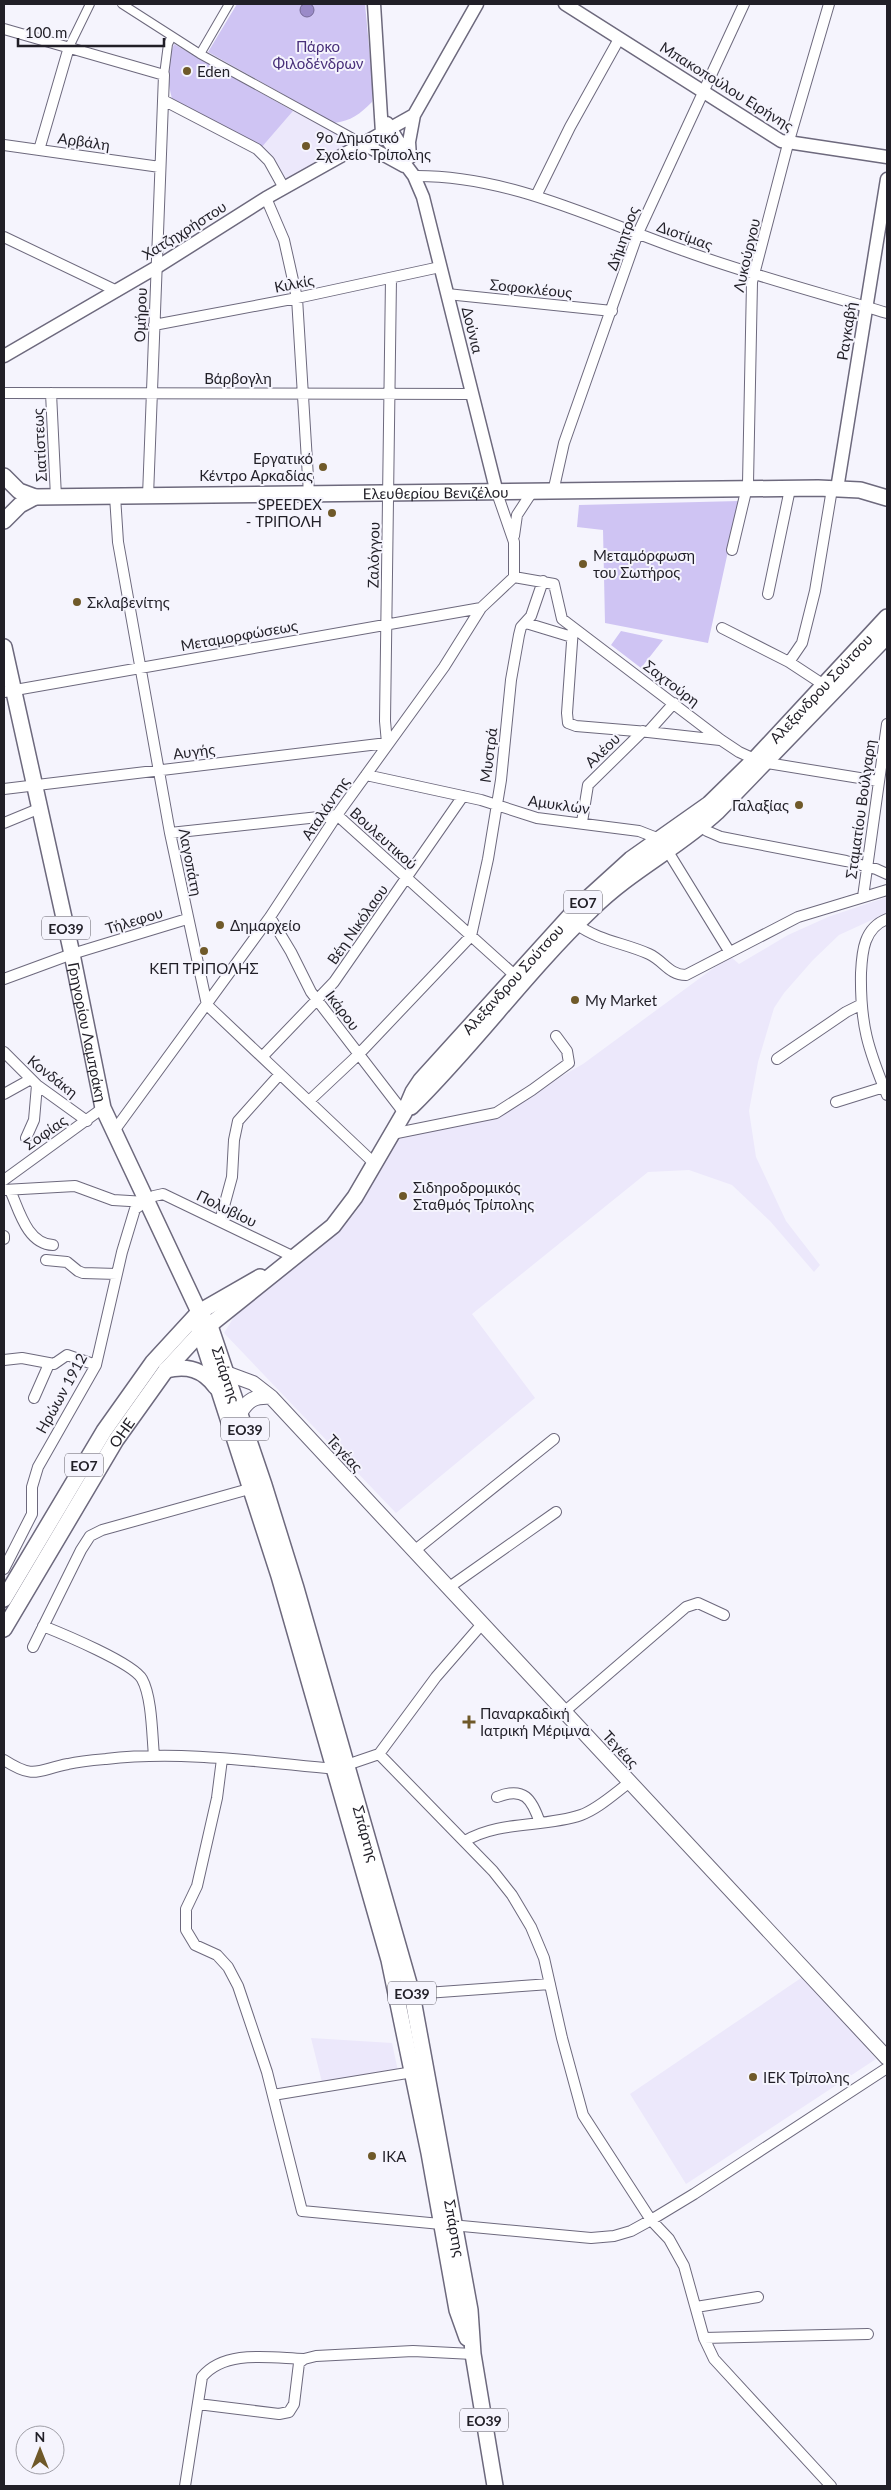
<svg xmlns="http://www.w3.org/2000/svg" width="891" height="2490" viewBox="0 0 891 2490" font-family="Lato,sans-serif">
	<style>
		.built { fill: #ece8fb }
		.green { fill: #cfc4f3 }
		.water { fill: #9a8ac8; stroke: #766a98 }
		.lines { fill: none; stroke-linecap: round; stroke-linejoin: round }
		.pedestrian-casing { stroke: #6d697d; stroke-width: 10 }
		.minor-casing { stroke: #6d697d; stroke-width: 12 }
		.tertiary-casing { stroke: #6d697d; stroke-width: 15 }
		.secondary-casing { stroke: #6d697d; stroke-width: 16 }
		.primary-casing { stroke: #6d697d; stroke-width: 18 }
		.pedestrian { stroke: #fff; stroke-width: 8 }
		.minor { stroke: #fff; stroke-width: 10 }
		.tertiary { stroke: #fff; stroke-width: 12 }
		.secondary { stroke: #fff; stroke-width: 14 }
		.primary { stroke: #fff; stroke-width: 15 }
		.poi-dot { fill: #6f5929; stroke: #f5f4fd; stroke-width: 2 }
		.labels { text-anchor: middle; dominant-baseline: central; stroke-width: 4; stroke-linejoin: round; paint-order: stroke }
		.shield { fill: #f5f4fd; stroke: #615f67; stroke-width: 1 }
		.shield-label { font-size: 14px; font-weight: bold; fill: #211f27 }
		.park-label { font-size: 15px; fill: #49307a; stroke: #f5f4fd }
		.poi-label { font-size: 15px; fill: #211f27; stroke: #f5f4fd; text-anchor: start }
		.street-label { font-size: 15px; fill: #211f27; stroke: #f5f4fd }
	</style>
	<rect width="100%" height="100%" fill="#f5f4fd"/>
	<path class="built" d="M293,111L354,143L284,181L261,148Z
		M887,897V913L839,935L813,960L784,993L774,1008L758,1062L749,1111L756,1157L786,1221L820,1265L814,1272L770,1221L732,1185L689,1170L648,1172L472,1314L535,1398L396,1513L224,1333L237,1312L341,1230L358,1209L400,1136L494,1115L583,1064L730,956L739,964L788,935L828,917Z
		M804,1976L876,2059L686,2184L630,2094Z
		M311,2038L392,2043L398,2071L322,2082Z"/>
	<path class="green" d="M237,4H365L373,89L372,102C360,114 351,121 334,123L208,52Z
		M174,44L293,111L261,148L172,99C167,79 166,63 174,44Z
		M739,501L708,643L605,623L603,530L577,527L579,505Z
		M621,631L663,640L641,668L611,645Z"/>
	<path class="water" d="M300 10a7 7 0 1 1 14 0a7 7 0 1 1-14 0Z"/>
	<g class="lines">
		<defs>
			<path id="pedestrian" d="M122,4L200,54L362,143
				M69,47L90,4
				M200,54L229,4
				M164,75L168,44L172,36"/>
			<path id="minor" d="M4,29L164,75L148,496
				M163,100L257,149L269,161L284,188
				M4,145L160,167
				M39,150L69,47
				M414,176C510,175 596,220 685,251C751,275 820,293 887,313
				M536,196L570,127L619,39
				M266,198L284,240L297,298L309,494
				M4,237L117,291
				M447,294L612,311
				M154,325L297,298L440,267
				M4,393L472,394
				M51,393L56,497
				M553,492L564,443L638,233L744,4
				M115,496L118,542L170,833L207,1005L375,1164
				M514,536L517,515L532,492
				M732,550L748,483L752,282L788,144L829,4
				M514,577L554,584L562,619L721,740L739,752L761,762L878,781
				M768,594L790,489
				M526,623L572,637
				M573,628L567,713L568,723L576,726L648,732
				M722,628L789,662L824,685
				M789,662L802,643L815,591L832,489
				M4,692L481,608
				M674,703L648,732L720,740
				M387,743L385,721L391,278
				M366,775L481,800L537,818L639,831L657,838L667,850L729,951
				M4,789L387,743
				M582,822L588,785L643,731
				M4,823L38,809
				M696,823L707,831L721,837L846,861L876,869L887,874
				M170,833L337,815L520,980
				M863,897L887,724
				M270,917L291,952L311,992L404,1113
				M887,919C864,928 862,951 861,973C860,1024 868,1049 887,1095
				M576,924C599,941 625,943 649,954C664,961 669,975 686,975L798,917L887,890
				M4,979L72,954L187,919
				M4,1052L37,1085L87,1121
				M262,1057L334,982L463,796
				M777,1059L846,1012L860,1005
				M4,1094L31,1079
				M309,1101L358,1055L471,936L488,859L501,780L511,680L519,635L521,627L531,616L543,581
				M836,1102L884,1087
				M114,1131L270,917L337,815L444,667L481,608L514,577V542L497,493
				M392,1134L496,1113L532,1090L569,1063L567,1051L556,1036
				M26,1138L34,1120L37,1085
				M4,1180L103,1108
				M4,1190L75,1186L113,1200L146,1202
				M10,1190C19,1210 27,1244 53,1245
				M220,1221L232,1177L234,1140L238,1121L280,1074
				M4,1236V1239
				M46,1260L67,1262L78,1271L83,1273L117,1274
				M4,1360L22,1358L54,1364L67,1355L96,1365
				M34,1398L49,1364
				M414,1551L554,1439
				M4,1569L32,1514V1487L38,1467L96,1365L122,1252L135,1209L154,1196L163,1194L294,1257
				M448,1588L556,1512
				M43,1626C63,1634 133,1663 142,1679C152,1697 152,1735 154,1756
				M33,1647L81,1550L90,1536L102,1530L256,1487
				M564,1712L686,1607L698,1603L724,1615
				M379,1754L493,1871L512,1895L531,1927L544,1958L562,2038L583,2115L651,2220L669,2239L684,2266L704,2338L714,2359L831,2486
				M222,1759L217,1798L197,1886L186,1909V1930L195,1945L217,1955L228,1967L238,1986L267,2072L302,2211L591,2238L614,2236L631,2231L651,2220L694,2194L887,2068
				M4,1760C35,1780 37,1770 68,1764C81,1761 94,1760 106,1759C182,1750 259,1762 335,1769L379,1754L436,1677L482,1624
				M497,1797C524,1786 532,1799 540,1823
				M465,1841C500,1820 543,1828 581,1815C598,1809 615,1793 630,1782
				M412,1994L550,1984
				M273,2095L413,2072
				M696,2307L758,2297
				M704,2338L868,2334
				M198,2404L279,2414L289,2412L294,2404L299,2363L304,2359L316,2356L413,2351L473,2354
				M185,2486L202,2377C225,2349 271,2358 304,2359"/>
			<path id="tertiary" d="M374,4L382,133L414,176L423,197L497,493
				M565,4L781,141L887,157
				M387,123L408,157
				M362,143L404,166
				M410,157L409,142L414,115
				M4,356L157,267L266,198L414,115L477,4
				M837,489L887,179"/>
			<path id="secondary" d="M226,1373L253,1383L271,1397L887,2058
				M240,1413C248,1400 254,1396 271,1397"/>
			<g id="primary">
				<path id="s1" d="M4,476L19,491L35,497L818,488L860,490L887,498"/>
				<path d="M4,521L20,505L35,497"/>
				<path id="s2" d="M4,647L72,954L103,1108L199,1312L210,1326L264,1485L296,1588L412,1994L470,2310L473,2354L495,2486"/>
				<path d="M411,1107C475,1044 527,971 592,909C630,871 678,848 717,812L887,636"/>
				<path d="M198,1326L279,1576L389,1960L429,2153L457,2310L467,2338"/>
				<path d="M166,1370C187,1365 203,1369 216,1387"/>
				<path d="M4,1599L104,1431L153,1362L199,1312L260,1277"/>
				<path id="s3" d="M4,1629L116,1440L166,1370L201,1332L333,1226L355,1197L404,1113L413,1092L421,1080L577,908L631,859L709,804L754,760L887,617"/>
			</g>
		</defs>
		<use href="#pedestrian" class="pedestrian-casing"/>
		<use href="#minor" class="minor-casing"/>
		<use href="#tertiary" class="tertiary-casing"/>
		<use href="#secondary" class="secondary-casing"/>
		<use href="#primary" class="primary-casing"/>
		<use href="#pedestrian" class="pedestrian"/>
		<use href="#minor" class="minor"/>
		<use href="#tertiary" class="tertiary"/>
		<use href="#secondary" class="secondary"/>
		<use href="#primary" class="primary"/>
	</g>
	<g class="poi-dot">
		<circle cx="187" cy="71" r="5"/>
		<circle cx="306" cy="146" r="5"/>
		<circle cx="323" cy="467" r="5"/>
		<circle cx="332" cy="513" r="5"/>
		<circle cx="583" cy="564" r="5"/>
		<circle cx="77" cy="602" r="5"/>
		<circle cx="799" cy="805" r="5"/>
		<circle cx="220" cy="925" r="5"/>
		<circle cx="204" cy="951" r="5"/>
		<circle cx="575" cy="1000" r="5"/>
		<circle cx="403" cy="1196" r="5"/>
		<path d="M466.5 1714.5h5v5h5v5h-5v5h-5v-5h-5v-5h5z"/>
		<circle cx="753" cy="2077" r="5"/>
		<circle cx="372" cy="2156" r="5"/>
	</g>
	<g class="labels">
		<g class="shield">
			<rect x="564" y="890.5" width="38" height="23" rx="4"/>
			<rect x="42" y="916.5" width="48" height="23" rx="4"/>
			<rect x="221" y="1417.5" width="48" height="23" rx="4"/>
			<rect x="65" y="1453.5" width="38" height="23" rx="4"/>
			<rect x="388" y="1981.5" width="48" height="23" rx="4"/>
			<rect x="460" y="2408.5" width="48" height="23" rx="4"/>
		</g>
		<g class="shield-label">
			<text x="583" y="902">ΕΟ7</text>
			<text x="66" y="928">ΕΟ39</text>
			<text x="245" y="1429">ΕΟ39</text>
			<text x="84" y="1465">ΕΟ7</text>
			<text x="412" y="1993">ΕΟ39</text>
			<text x="484" y="2420">ΕΟ39</text>
		</g>
		<g class="park-label">
			<text x="318" y="46">Πάρκο<tspan x="318" dy="17">Φιλοδένδρων</tspan></text>
		</g>
		<g class="poi-label">
			<text x="197" y="71">Eden</text>
			<text x="316" y="137">9ο Δημοτικό<tspan x="316" dy="17">Σχολείο Τρίπολης</tspan></text>
			<text x="313" y="458" text-anchor="end">Εργατικό<tspan x="313" dy="17">Κέντρο Αρκαδίας</tspan></text>
			<text x="322" y="504" text-anchor="end">SPEEDEX<tspan x="322" dy="17">- ΤΡΙΠΟΛΗ</tspan></text>
			<text x="593" y="555">Μεταμόρφωση<tspan x="593" dy="17">του Σωτήρος</tspan></text>
			<text x="87" y="602">Σκλαβενίτης</text>
			<text x="789" y="805" text-anchor="end">Γαλαξίας</text>
			<text x="230" y="925">Δημαρχείο</text>
			<text x="204" y="968" text-anchor="middle">ΚΕΠ ΤΡΙΠΟΛΗΣ</text>
			<text x="585" y="1000">My Market</text>
			<text x="413" y="1187">Σιδηροδρομικός<tspan x="413" dy="17">Σταθμός Τρίπολης</tspan></text>
			<text x="480" y="1713">Παναρκαδική<tspan x="480" dy="17">Ιατρική Μέριμνα</tspan></text>
			<text x="763" y="2077">ΙΕΚ Τρίπολης</text>
			<text x="382" y="2156">ΙΚΑ</text>
		</g>
		<g class="street-label">
			<text transform="translate(727 86) rotate(32)">Μπακοπούλου Ειρήνης</text>
			<text transform="translate(84 141) rotate(8)">Αρβάλη</text>
			<text transform="translate(184 230) rotate(-32)">Χατζηχρήστου</text>
			<text transform="translate(685 235) rotate(20)">Διοτίμας</text>
			<text transform="translate(622 238) rotate(-70)">Δήμητρος</text>
			<text transform="translate(746 255) rotate(-77)">Λυκούργου</text>
			<text transform="translate(294 283) rotate(-11)">Κιλκίς</text>
			<text transform="translate(531 288) rotate(6)">Σοφοκλέους</text>
			<text transform="translate(140 315) rotate(-88)">Ομήρου</text>
			<text transform="translate(473 330) rotate(76)">Δούνια</text>
			<text transform="translate(846 331) rotate(-81)">Ραγκαβή</text>
			<text x="238" y="378">Βάρβογλη</text>
			<text transform="translate(39 445) rotate(-93)">Σιατίστεως</text>
			<text stroke="none"><textPath href="#s1" startOffset="439">Ελευθερίου Βενιζέλου</textPath></text>
			<text transform="translate(373 555) rotate(-89)">Ζαλόγγου</text>
			<text transform="translate(239 635) rotate(-10)">Μεταμορφώσεως</text>
			<text transform="translate(672 683) rotate(37)">Σαχτούρη</text>
			<text stroke="none"><textPath href="#s3" startOffset="1259">Αλεξανδρου Σούτσου</textPath></text>
			<text transform="translate(602 750) rotate(-44)">Αλέου</text>
			<text transform="translate(194 751) rotate(-7)">Αυγής</text>
			<text transform="translate(488 755) rotate(-83)">Μυστρά</text>
			<text transform="translate(559 804) rotate(8)">Αμυκλών</text>
			<text transform="translate(325 808) rotate(-56)">Αταλάντης</text>
			<text transform="translate(860 809) rotate(-82)">Σταματίου Βούλγαρη</text>
			<text transform="translate(384 838) rotate(42)">Βουλευτικού</text>
			<text transform="translate(191 862) rotate(79)">Λαγοπάτη</text>
			<text transform="translate(134 920) rotate(-17)">Τήλεφου</text>
			<text transform="translate(357 924) rotate(-55)">Βέη Νικόλαου</text>
			<text stroke="none"><textPath href="#s3" startOffset="834">Αλεξανδρου Σούτσου</textPath></text>
			<text transform="translate(343 1010) rotate(53)">Ικάρου</text>
			<text stroke="none"><textPath href="#s2" startOffset="394">Γρηγορίου Λαμπράκη</textPath></text>
			<text transform="translate(53 1076) rotate(38)">Κονδάκη</text>
			<text transform="translate(45 1132) rotate(-35)">Σοφίας</text>
			<text transform="translate(227 1208) rotate(26)">Πολυβίου</text>
			<text stroke="none"><textPath href="#s2" startOffset="766">Σπάρτης</textPath></text>
			<text transform="translate(61 1393) rotate(-61)">Ηρώων 1912</text>
			<text stroke="none"><textPath href="#s3" startOffset="229">ΟΗΕ</textPath></text>
			<text transform="translate(345 1453) rotate(47)">Τεγέας</text>
			<text transform="translate(621 1749) rotate(47)">Τεγέας</text>
			<text stroke="none"><textPath href="#s2" startOffset="1246">Σπάρτης</textPath></text>
			<text stroke="none"><textPath href="#s2" startOffset="1651">Σπάρτης</textPath></text>
		</g>
	</g>
	<rect width="891" height="2490" fill="none" stroke="#211f27" stroke-width="10"/>
	<g transform="translate(40 2450)"><circle r="24" fill="#f5f4fd" stroke="#a09fa7"/>
	<path d="M0-4L9 19L0 12L-9 19Z" fill="#6f5929"/>
	<text y="-8" font-size="14" font-weight="bold" text-anchor="middle" fill="#211f27">N</text>
	</g>
	<path d="M18 38v8h146v-8" fill="none" stroke="#211f27" stroke-width="2.5"/>
	<text x="25" y="38" font-size="15" fill="#211f27" stroke="#f5f4fd" stroke-width="4" paint-order="stroke">100 m</text>
</svg>
